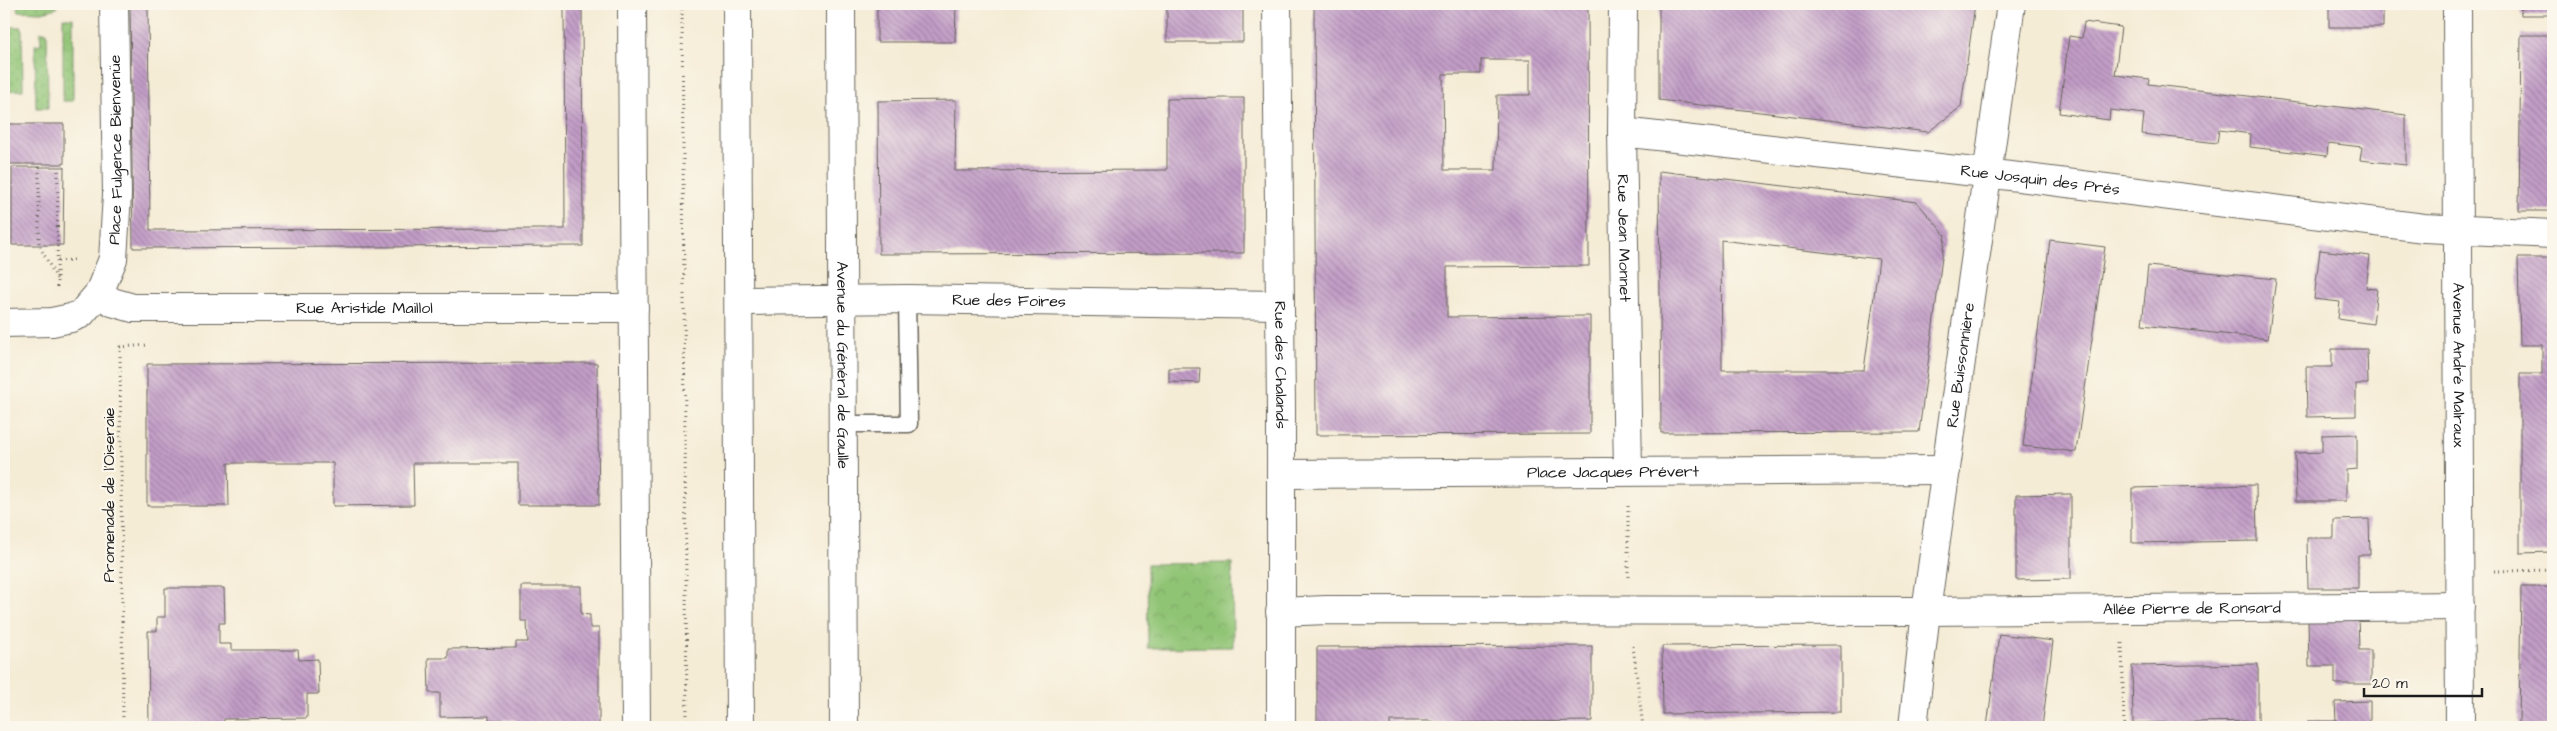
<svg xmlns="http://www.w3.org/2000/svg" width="2557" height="731" viewBox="0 0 2557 731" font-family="'Architects Daughter',sans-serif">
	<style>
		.grass { fill: url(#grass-dots); stroke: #567048 }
		.park { fill: url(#park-crowns); stroke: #567048 }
		.building { fill: url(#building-back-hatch); fill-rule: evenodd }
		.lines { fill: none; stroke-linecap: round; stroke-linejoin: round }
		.lane-casing { stroke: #68655d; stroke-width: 19 }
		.street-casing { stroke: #68655d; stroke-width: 30 }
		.secondary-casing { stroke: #68655d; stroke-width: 30 }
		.path { stroke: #68655d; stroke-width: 3; stroke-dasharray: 1 4; stroke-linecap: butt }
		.lane { stroke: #fff; stroke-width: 16 }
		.street { stroke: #fff; stroke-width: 28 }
		.secondary { stroke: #fff; stroke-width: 28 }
		.labels { text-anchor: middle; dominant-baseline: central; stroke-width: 4.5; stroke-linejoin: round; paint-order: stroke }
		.street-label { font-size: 16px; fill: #1c1c1c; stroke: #fbf7ec }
	</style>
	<defs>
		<pattern id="grass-dots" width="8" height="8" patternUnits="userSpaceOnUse" patternTransform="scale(1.25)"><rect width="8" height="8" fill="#90c475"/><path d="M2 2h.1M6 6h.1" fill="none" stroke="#7ca865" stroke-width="1.8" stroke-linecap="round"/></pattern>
		<pattern id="park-crowns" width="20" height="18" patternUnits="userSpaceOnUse" patternTransform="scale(1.25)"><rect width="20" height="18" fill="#90c475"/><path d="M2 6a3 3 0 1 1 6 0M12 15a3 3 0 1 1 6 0" fill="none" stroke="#7ca865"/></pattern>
		<pattern id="building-back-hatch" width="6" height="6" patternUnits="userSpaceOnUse" patternTransform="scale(1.25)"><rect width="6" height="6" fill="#c29dc7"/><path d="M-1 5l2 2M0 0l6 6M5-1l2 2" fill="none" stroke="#9d7fa1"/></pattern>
	</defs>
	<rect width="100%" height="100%" fill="#fbf7ec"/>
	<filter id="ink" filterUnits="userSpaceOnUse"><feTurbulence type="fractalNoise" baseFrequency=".02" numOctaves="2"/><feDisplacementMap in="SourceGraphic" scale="10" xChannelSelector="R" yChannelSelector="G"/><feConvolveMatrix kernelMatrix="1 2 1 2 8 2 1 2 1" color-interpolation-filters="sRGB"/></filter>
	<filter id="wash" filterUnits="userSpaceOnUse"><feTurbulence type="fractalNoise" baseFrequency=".0096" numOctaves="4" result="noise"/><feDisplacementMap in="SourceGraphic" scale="20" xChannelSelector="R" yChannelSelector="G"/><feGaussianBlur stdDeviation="1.12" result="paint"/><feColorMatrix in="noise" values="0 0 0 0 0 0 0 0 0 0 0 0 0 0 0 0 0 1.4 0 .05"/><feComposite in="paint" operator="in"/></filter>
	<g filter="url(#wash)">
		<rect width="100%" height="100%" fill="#f5ecd6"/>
		<path class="grass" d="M18,4H57V8L42,12L17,11Z
			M63,18H73V101H63Z
			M4,27H22L23,90L4,91Z
			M40,32H47L48,108H36L35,45L41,44Z"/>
		<path class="park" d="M1232,563L1233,647L1148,648L1147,564Z"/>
		<g id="blocks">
			<path class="building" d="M130,4H148L150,230L565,229L564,4H582L583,246L133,248Z
				M877,4H956L955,42H877Z
				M1167,4H1243V42H1167Z
				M1314,4H1588L1589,266L1447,267V317L1590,316V434L1316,435ZM1481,60H1530V95H1497L1496,170H1444L1443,74H1481Z
				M1659,4H1975L1961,107L1928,132L1659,100Z
				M2329,4H2383V27H2329Z
				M2520,4H2553V15H2521Z
				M2084,22L2121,27L2115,75L2149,79L2148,84L2406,115V165L2360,160L2362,147L2328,143L2327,156L2250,147L2251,134L2236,132L2219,130L2217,143L2142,134L2144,114L2110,110L2109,120L2059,113L2069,36L2082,38Z
				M2521,35H2553V211H2519Z
				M1226,98H1244V253L879,254L878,101L956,100L955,171L1167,170V99Z
				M4,124H64V164H4Z
				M12,167H64L63,245H12Z
				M1659,171L1917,202L1945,235L1919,432L1661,433ZM1721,240L1879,259L1864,370H1722Z
				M2050,240L2105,247L2076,452L2023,446Z
				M2320,250L2370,256L2366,288L2377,289L2373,324L2338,319L2340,302L2314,299Z
				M2518,258H2553V552L2520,553V374H2542V345H2520Z
				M2148,266L2276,279L2268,339L2142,325Z
				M2332,349H2367L2368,384H2356V416L2307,417L2306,367H2332Z
				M597,363L599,505H518V463H413L414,505L333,506V463H228L229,506H147V364Z
				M1169,368H1200L1199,383L1169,382Z
				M2357,434V469L2346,470V501H2296L2295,453L2322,452V435Z
				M2256,485L2257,541L2132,543V488Z
				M2071,494V579L2016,580V495Z
				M2369,519L2370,555H2358V588H2308L2307,538H2334V520Z
				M521,586H581V614L590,615V628H599V727H516V720H489V716L440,717V693H429L428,658H448V649L516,648V642H528L527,621H521Z
				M2521,587H2553V727H2519Z
				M165,588H224L225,623H219V644H231V650H298L299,660L318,659L319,694H307V718L224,719V727H149L148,631H157V617H165Z
				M2358,616L2359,650H2371V684H2335V666H2309L2308,617Z
				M1999,634L2053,641L2042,727H1987Z
				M1841,645V712L1663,714L1662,646Z
				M1592,646V721L1433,723V721H1390V727H1317V647Z
				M2258,664V721L2133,723L2132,666Z
				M2370,701V727H2308V721H2336L2335,702Z"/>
		</g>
	</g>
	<g filter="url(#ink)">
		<use href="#blocks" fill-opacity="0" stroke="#68655d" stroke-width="1"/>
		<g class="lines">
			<defs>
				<path id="lane" d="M843,424H909L907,299"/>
				<g id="street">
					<path d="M632,4L636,727"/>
					<path id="s1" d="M841,4L844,727"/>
					<path id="s2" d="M1277,4L1281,408V727"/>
					<path id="s3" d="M1623,4L1622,132L1628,471"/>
					<path id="s4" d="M1622,132L2019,177L2424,228L2553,234"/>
					<path id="s5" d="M99,293L112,302L133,308H634"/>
					<path id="s6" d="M739,301L907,299L1280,305"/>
					<path id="s7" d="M4,323L52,322L71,318L81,314L99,293L113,259L117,195L114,4"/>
					<path id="s8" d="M1282,474L1946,470"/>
					<path id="s9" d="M1280,612L1326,610L1926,611L2460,606"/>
					<path id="s10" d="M1913,727L1926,611L2011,4"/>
				</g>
				<g id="secondary">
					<path d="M737,4L740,727"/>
					<path id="s11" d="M2457,4L2460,727"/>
				</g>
			</defs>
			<use href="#lane" class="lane-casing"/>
			<use href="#street" class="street-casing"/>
			<use href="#secondary" class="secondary-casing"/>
			<path class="path" d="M682,4L687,727
				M39,167V245L57,279
				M58,261L74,260
				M57,287L58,167
				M2494,571L2553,570
				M1628,577V506
				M2122,643L2124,727
				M1633,646L1643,727
				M123,727L120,347L149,345"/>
			<use href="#lane" class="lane"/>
			<use href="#street" class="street"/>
			<use href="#secondary" class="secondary"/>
		</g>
	</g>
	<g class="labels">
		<g class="street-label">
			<text stroke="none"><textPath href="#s7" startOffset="252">Place Fulgence Bienvenüe</textPath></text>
			<text stroke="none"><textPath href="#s4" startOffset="421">Rue Josquin des Prés</textPath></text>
			<text stroke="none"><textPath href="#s3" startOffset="234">Rue Jean Monnet</textPath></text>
			<text stroke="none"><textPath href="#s6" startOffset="270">Rue des Foires</textPath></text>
			<text stroke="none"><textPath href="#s5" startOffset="269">Rue Aristide Maillol</textPath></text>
			<text stroke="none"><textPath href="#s2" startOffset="361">Rue des Chalands</textPath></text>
			<text stroke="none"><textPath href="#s10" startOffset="365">Rue Buissonnière</textPath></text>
			<text stroke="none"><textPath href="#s1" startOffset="361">Avenue du Général de Gaulle</textPath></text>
			<text stroke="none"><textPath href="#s11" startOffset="361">Avenue André Malraux</textPath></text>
			<text stroke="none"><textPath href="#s8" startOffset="331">Place Jacques Prévert</textPath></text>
			<text transform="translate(109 495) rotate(-90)">Promenade de l'Oiseraie</text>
			<text stroke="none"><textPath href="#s9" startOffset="912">Allée Pierre de Ronsard</textPath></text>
		</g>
	</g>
	<rect width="2557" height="731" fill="none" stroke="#fbf7ec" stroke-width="20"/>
	<path d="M2364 688v8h118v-8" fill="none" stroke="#1c1c1c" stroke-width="2.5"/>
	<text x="2372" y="688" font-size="15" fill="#1c1c1c" stroke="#fbf7ec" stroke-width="4" paint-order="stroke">20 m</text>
</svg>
